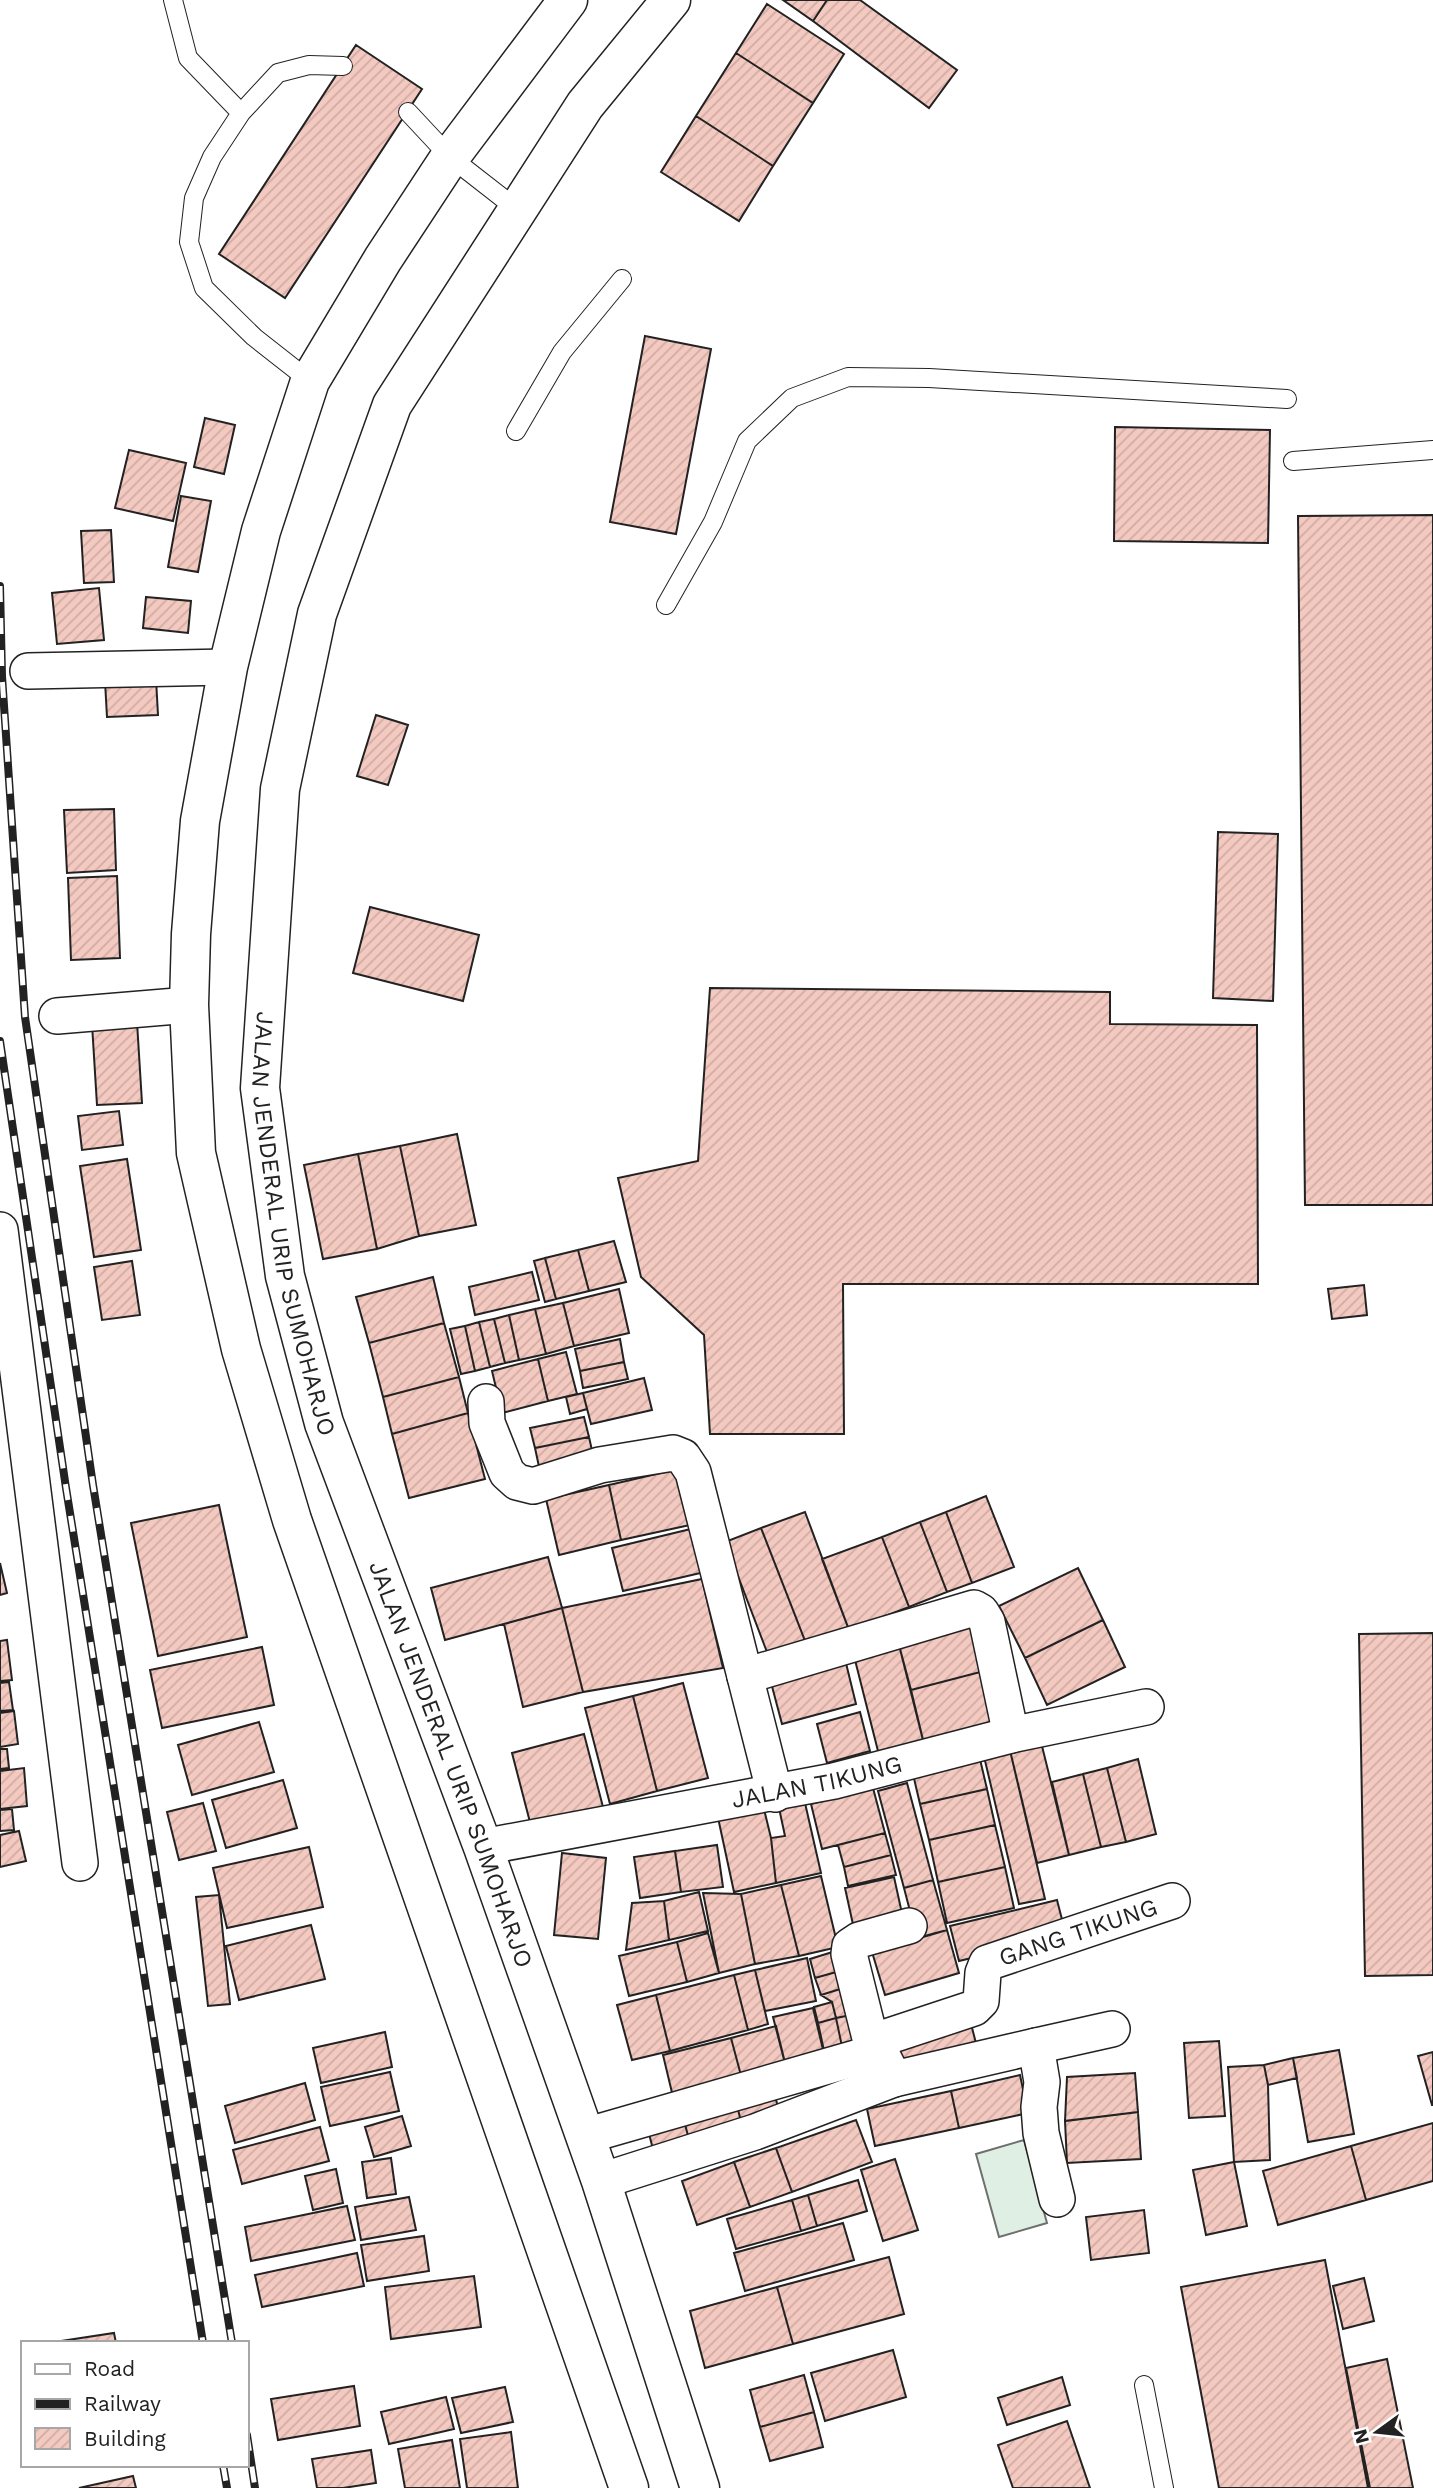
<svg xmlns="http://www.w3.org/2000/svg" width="1433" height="2488" viewBox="0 0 1433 2488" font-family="'Work Sans',sans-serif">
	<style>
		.park { fill: #e0efe3; stroke: #6f6f6f; stroke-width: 2 }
		.building { fill: url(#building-hatch); stroke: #222; stroke-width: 2 }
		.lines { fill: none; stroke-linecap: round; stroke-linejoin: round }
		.service-casing { stroke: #222; stroke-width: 20 }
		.minor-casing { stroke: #222; stroke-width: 38 }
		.trunk-casing { stroke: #222; stroke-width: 41 }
		.service { stroke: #fff; stroke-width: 18 }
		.minor { stroke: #fff; stroke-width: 35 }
		.trunk { stroke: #fff; stroke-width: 38 }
		.rail-casing { stroke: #222; stroke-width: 8 }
		.rail { stroke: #fff; stroke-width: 5; stroke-dasharray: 16; stroke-linecap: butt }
		.labels { text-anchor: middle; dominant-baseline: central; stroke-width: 5; stroke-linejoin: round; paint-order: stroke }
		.street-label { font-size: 24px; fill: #222; stroke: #fff }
	</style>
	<defs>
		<pattern id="building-hatch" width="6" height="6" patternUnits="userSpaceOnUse" patternTransform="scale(1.75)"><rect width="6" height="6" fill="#f3c9c0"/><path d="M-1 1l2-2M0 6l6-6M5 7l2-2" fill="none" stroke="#d0aca5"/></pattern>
	</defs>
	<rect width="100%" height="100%" fill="#fff"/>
	<path class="park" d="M1024,2140L1047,2223L999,2237L976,2154Z"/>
	<path class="building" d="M783,0H827L813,21Z
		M827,0H860L957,70L929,108L813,21Z
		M767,4L844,54L813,103L736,53Z
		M356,45L422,89L285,298L219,254Z
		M736,53L813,103L773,166L696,116Z
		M696,116L773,166L739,221L661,172Z
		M645,336L711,349L676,534L610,522Z
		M205,418L235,425L224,474L194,467Z
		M1115,427L1270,430L1268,543L1114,541Z
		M129,450L186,463L173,521L115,508Z
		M181,496L211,501L198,572L168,567Z
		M1433,515V1205H1305L1298,516Z
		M111,530L114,582L84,583L81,531Z
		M99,588L104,640L57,644L52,593Z
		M146,597L191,601L188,633L143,628Z
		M156,679L158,715L107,717L105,681Z
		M376,715L408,725L388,785L357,776Z
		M114,809L116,870L67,873L64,810Z
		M1218,832L1278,834L1273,1001L1213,998Z
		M117,876L120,958L71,960L68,878Z
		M370,907L479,935L463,1001L353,973Z
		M710,988L1110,992V1024L1257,1025L1258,1284H843L844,1434H710L704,1335L641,1277L618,1178L698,1161Z
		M137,1022L142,1103L97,1105L92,1024Z
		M119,1111L123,1145L82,1150L78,1116Z
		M457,1134L476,1225L419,1236L400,1146Z
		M400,1146L419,1236L377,1249L358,1154Z
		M358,1154L377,1249L323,1259L304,1165Z
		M127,1159L141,1250L94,1257L80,1166Z
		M614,1241L626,1282L589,1291L578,1250Z
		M578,1250L589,1291L556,1299L545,1258Z
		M545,1258L556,1299L545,1302L534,1261Z
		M132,1261L140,1315L102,1320L94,1267Z
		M532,1272L539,1300L475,1315L469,1287Z
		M433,1277L444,1323L369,1343L356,1297Z
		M1364,1285L1367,1315L1332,1319L1328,1289Z
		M619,1289L629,1333L574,1346L563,1303Z
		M563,1303L574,1346L546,1354L535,1309Z
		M535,1309L546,1354L519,1360L509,1315Z
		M509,1315L519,1360L505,1363L494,1319Z
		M494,1319L505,1363L490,1367L479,1322Z
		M479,1322L490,1367L475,1371L465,1326Z
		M444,1323L459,1377L383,1397L369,1343Z
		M465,1326L475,1371L461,1374L450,1329Z
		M620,1339L624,1362L580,1371L575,1349Z
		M566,1352L577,1394L548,1401L538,1359Z
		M538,1359L548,1401L502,1413L492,1371Z
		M624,1362L628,1379L583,1388L580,1371Z
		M459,1377L468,1413L392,1434L383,1397Z
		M644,1378L652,1410L591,1424L583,1393Z
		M583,1393L587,1409L570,1414L566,1397Z
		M468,1413L485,1479L409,1498L392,1434Z
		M584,1417L589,1437L535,1448L530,1428Z
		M589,1437L595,1464L541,1476L535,1448Z
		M678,1469L690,1525L621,1540L609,1485Z
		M609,1485L621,1540L559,1555L546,1499Z
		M986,1496L1014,1567L972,1583L946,1512Z
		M219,1505L247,1637L158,1656L131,1523Z
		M805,1512L849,1630L807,1646L761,1528Z
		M946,1512L972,1583L947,1592L920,1522Z
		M920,1522L947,1592L909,1607L882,1537Z
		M699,1527L709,1571L623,1591L612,1548Z
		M761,1528L807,1646L770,1660L725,1542Z
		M882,1537L909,1607L849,1630L822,1559Z
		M548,1557L562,1608L445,1640L431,1588Z
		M0,1563L7,1593L0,1595Z
		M1078,1568L1103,1620L1025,1658L999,1606Z
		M702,1579L723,1668L583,1692L562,1608Z
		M562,1608L583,1692L523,1707L504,1624Z
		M1103,1620L1125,1667L1047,1705L1025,1658Z
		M977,1624L988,1670L911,1690L899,1645Z
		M1433,1633V1975L1365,1976L1359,1634Z
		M7,1640L12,1680L0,1681V1641Z
		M899,1645L924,1744L879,1755L854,1656Z
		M262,1647L274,1705L162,1728L150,1670Z
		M844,1655L856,1704L782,1724L769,1675Z
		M988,1670L1002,1724L924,1744L911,1690Z
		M9,1682L13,1710L0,1711V1683Z
		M683,1683L708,1778L657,1791L633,1696Z
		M633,1696L657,1791L610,1804L585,1708Z
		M14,1711L18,1744L0,1747V1713Z
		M860,1712L870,1751L827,1763L817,1724Z
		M259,1722L274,1772L192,1795L178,1745Z
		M584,1734L603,1807L531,1826L512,1753Z
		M1039,1734L1069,1855L1037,1863L1008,1742Z
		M1008,1742L1045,1899L1019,1904L982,1748Z
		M0,1749H7L9,1768L0,1769Z
		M979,1755L987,1789L920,1804L912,1770Z
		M1138,1759L1156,1834L1126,1842L1107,1768Z
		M24,1768L27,1806L0,1809V1771Z
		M1107,1768L1126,1842L1101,1847L1083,1774Z
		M1083,1774L1101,1847L1069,1855L1052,1782Z
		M283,1780L297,1828L226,1848L212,1800Z
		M907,1783L933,1880L904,1888L878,1791Z
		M873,1788L885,1833L822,1849L811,1804Z
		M987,1789L995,1825L929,1840L920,1804Z
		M203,1803L216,1851L179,1860L167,1812Z
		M805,1803L821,1873L776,1883L771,1838L785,1836L779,1808Z
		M763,1805L771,1838L776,1883L734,1892L717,1813Z
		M12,1809L14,1830L0,1831V1810Z
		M995,1825L1005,1867L938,1882L929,1840Z
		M19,1831L26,1861L0,1867V1835Z
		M885,1833L891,1855L844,1867L838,1845Z
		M717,1845L723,1887L681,1892L675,1851Z
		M309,1847L323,1907L227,1928L213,1868Z
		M675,1851L681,1892L640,1898L634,1857Z
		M562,1853L606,1858L598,1939L554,1935Z
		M891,1855L896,1875L848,1886L844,1867Z
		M1005,1867L1014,1908L947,1923L938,1882Z
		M821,1876L838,1947L799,1956L781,1885Z
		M894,1877L903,1918L854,1929L845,1888Z
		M933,1880L947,1930L917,1938L904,1888Z
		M781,1885L799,1956L755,1964L741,1894Z
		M699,1892L708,1931L669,1940L664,1901Z
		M703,1893L741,1894L755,1964L719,1973Z
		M219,1895L230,2004L208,2006L196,1897Z
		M1057,1900L1066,1935L959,1961L950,1926Z
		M664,1901L669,1940L626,1950L632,1903Z
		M311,1925L325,1979L239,2000L226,1946Z
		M947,1930L959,1973L885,1995L872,1952Z
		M708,1933L719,1973L687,1982L677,1942Z
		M677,1942L687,1982L629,1996L619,1956Z
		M842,1949L847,1969L815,1978L810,1959Z
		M807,1958L816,2001L765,2011L755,1970Z
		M847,1969L853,1985L821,1995L815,1978Z
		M755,1970L768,2024L748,2030L734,1975Z
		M734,1975L748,2030L670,2051L656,1995Z
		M853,1985L861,2013L836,2018L832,2002L821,1995Z
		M656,1995L670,2051L632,2060L617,2005Z
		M832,2002L836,2018L818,2023L814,2007Z
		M813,2008L826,2062L787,2071L773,2017Z
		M861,2013L869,2051L844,2056L836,2018Z
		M969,2016L979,2055L896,2076L886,2037Z
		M836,2018L844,2056L826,2060L818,2023Z
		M776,2026L787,2071L743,2083L731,2038Z
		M385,2032L392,2067L321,2083L313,2048Z
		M731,2038L743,2083L674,2101L663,2055Z
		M1219,2041L1225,2116L1189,2118L1184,2043Z
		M1339,2050L1354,2134L1308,2142L1293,2058Z
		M1433,2052V2105H1432L1418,2056Z
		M1293,2058L1297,2078L1268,2085L1264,2065Z
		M1264,2065L1268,2085L1270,2160L1234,2162L1228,2067Z
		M390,2072L399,2111L330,2126L321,2087Z
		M1135,2073L1138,2112L1065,2121L1067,2077Z
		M1020,2075L1028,2113L959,2128L951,2091Z
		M305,2083L315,2120L235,2143L225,2106Z
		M773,2088L781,2119L744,2133L735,2098Z
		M951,2091L959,2128L875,2146L867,2109Z
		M735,2098L744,2133L691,2147L682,2113Z
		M1138,2112L1141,2159L1067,2163L1065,2121Z
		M682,2113L691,2147L655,2157L646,2122Z
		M402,2116L411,2146L374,2157L365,2127Z
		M856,2120L872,2162L792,2192L776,2148Z
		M1433,2123V2181L1366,2200L1351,2146Z
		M320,2127L329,2161L242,2184L233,2150Z
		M1351,2146L1366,2200L1278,2225L1263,2171Z
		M776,2148L792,2192L750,2207L734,2162Z
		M391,2158L396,2194L367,2198L362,2162Z
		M895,2159L918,2230L883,2241L861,2170Z
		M734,2162L750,2207L697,2225L682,2181Z
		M1234,2162L1247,2226L1206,2235L1193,2170Z
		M336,2169L343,2203L313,2210L305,2176Z
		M858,2180L867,2211L817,2226L808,2195Z
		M808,2195L817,2226L801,2231L792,2200Z
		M409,2197L416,2230L361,2240L355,2207Z
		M792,2200L801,2231L736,2249L727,2219Z
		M347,2206L355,2240L251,2261L245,2227Z
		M1144,2210L1149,2253L1091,2260L1086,2217Z
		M843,2223L854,2260L745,2291L734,2253Z
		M424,2236L429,2271L367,2281L361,2245Z
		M357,2253L364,2286L262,2307L255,2275Z
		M889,2257L904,2314L793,2344L777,2287Z
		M1325,2260L1368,2488H1219L1181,2287Z
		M474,2276L481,2327L391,2339L385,2287Z
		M1364,2278L1374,2321L1343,2329L1333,2286Z
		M777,2287L793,2344L705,2368L690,2311Z
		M114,2333L116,2343H48Z
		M893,2350L906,2397L825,2421L811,2373Z
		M1387,2359L1413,2488H1370L1346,2368Z
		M804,2375L814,2412L760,2427L750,2390Z
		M1062,2377L1070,2405L1007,2425L998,2398Z
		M354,2386L360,2426L278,2440L271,2399Z
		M505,2387L513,2422L461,2433L452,2398Z
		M446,2397L454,2429L389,2444L381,2412Z
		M814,2412L823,2447L770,2461L760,2427Z
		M1067,2421L1090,2488H1013L998,2445Z
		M511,2432L518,2488H467L460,2439Z
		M452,2440L460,2488H405L398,2449Z
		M371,2450L376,2483L343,2488H317L312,2459Z
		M133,2476L136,2488H79Z"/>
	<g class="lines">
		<defs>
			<path id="service" d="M173,0L188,58L241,113
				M408,112L450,157L518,210
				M310,381L254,337L204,288L189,242L194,198L212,157L241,113L278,73L309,65L343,66
				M516,431L562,352L622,279
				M1293,461L1433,450
				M666,605L713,522L747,441L792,398L848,377L929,378L1287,399
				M1144,2385L1164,2488"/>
			<g id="minor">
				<path d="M28,671L228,667"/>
				<path d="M57,1016L189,1005"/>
				<path d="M0,1230L80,1863"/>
				<path d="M486,1402L487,1423L507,1473L517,1482L533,1486L600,1465L673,1453L683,1457L693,1472L775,1794"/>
				<path d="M745,1676L974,1608L981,1612L987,1622L1011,1735"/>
				<path id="s1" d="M483,1847L834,1781L1011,1735L1146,1707"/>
				<path d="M871,2042L849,1954L850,1946L859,1940L909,1926"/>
				<path d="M1036,2046L1112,2029"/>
				<path id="s2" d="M880,2051L871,2042L974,2008L981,2001L983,1973L987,1963L1172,1901"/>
				<path d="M585,2136L880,2051L894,2079L1036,2046L1042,2082L1039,2107L1041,2133L1057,2199"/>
				<path d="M601,2181L755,2132L894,2079"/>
			</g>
			<g id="trunk">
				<path d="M568,0L450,157L383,259L310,381L261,531L228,667L200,821L191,934L189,1005L196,1153L241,1349L292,1520L629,2488"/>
				<path id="s3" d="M671,0L585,105L392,405L317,614L280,789L260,1088L285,1276L324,1423L483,1847L601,2181L700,2488"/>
			</g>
		</defs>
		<use href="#service" class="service-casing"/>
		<use href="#minor" class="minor-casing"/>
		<use href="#trunk" class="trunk-casing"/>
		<use href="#service" class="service"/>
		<use href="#minor" class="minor"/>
		<use href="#trunk" class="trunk"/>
		<defs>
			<path id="rail" d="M0,586L2,676L25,1017L93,1485L232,2343
				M0,1041L66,1488L203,2343
				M247,2435L255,2488
				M223,2465L227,2488"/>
		</defs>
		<use href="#rail" class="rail-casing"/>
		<use href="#rail" class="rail"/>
	</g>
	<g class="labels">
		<g class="street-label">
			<text stroke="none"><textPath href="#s3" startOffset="1332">JALAN JENDERAL URIP SUMOHARJO</textPath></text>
			<text stroke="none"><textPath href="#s3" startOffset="1899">JALAN JENDERAL URIP SUMOHARJO</textPath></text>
			<text stroke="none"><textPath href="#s1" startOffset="340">JALAN TIKUNG</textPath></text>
			<text stroke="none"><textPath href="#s2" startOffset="266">GANG TIKUNG</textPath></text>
		</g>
	</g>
	<rect x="21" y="2341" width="228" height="126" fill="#ffffff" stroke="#a7a7a7" stroke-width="2"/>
	<rect x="35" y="2364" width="35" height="10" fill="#ffffff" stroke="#a7a7a7" stroke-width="2"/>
	<text x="84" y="2376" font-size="21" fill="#222222">Road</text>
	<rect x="35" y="2399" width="35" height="10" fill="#222222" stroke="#a7a7a7" stroke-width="2"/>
	<text x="84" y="2411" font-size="21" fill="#222222">Railway</text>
	<rect x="35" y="2428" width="35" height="21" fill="url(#building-hatch)" stroke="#a7a7a7" stroke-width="2"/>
	<text x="84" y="2446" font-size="21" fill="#222222">Building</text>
	<g transform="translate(1377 2432) rotate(255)" stroke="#ffffff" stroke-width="5" paint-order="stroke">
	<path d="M0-5L12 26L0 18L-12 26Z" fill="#222222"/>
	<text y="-10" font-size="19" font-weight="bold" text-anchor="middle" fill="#222222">N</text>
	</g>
</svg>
